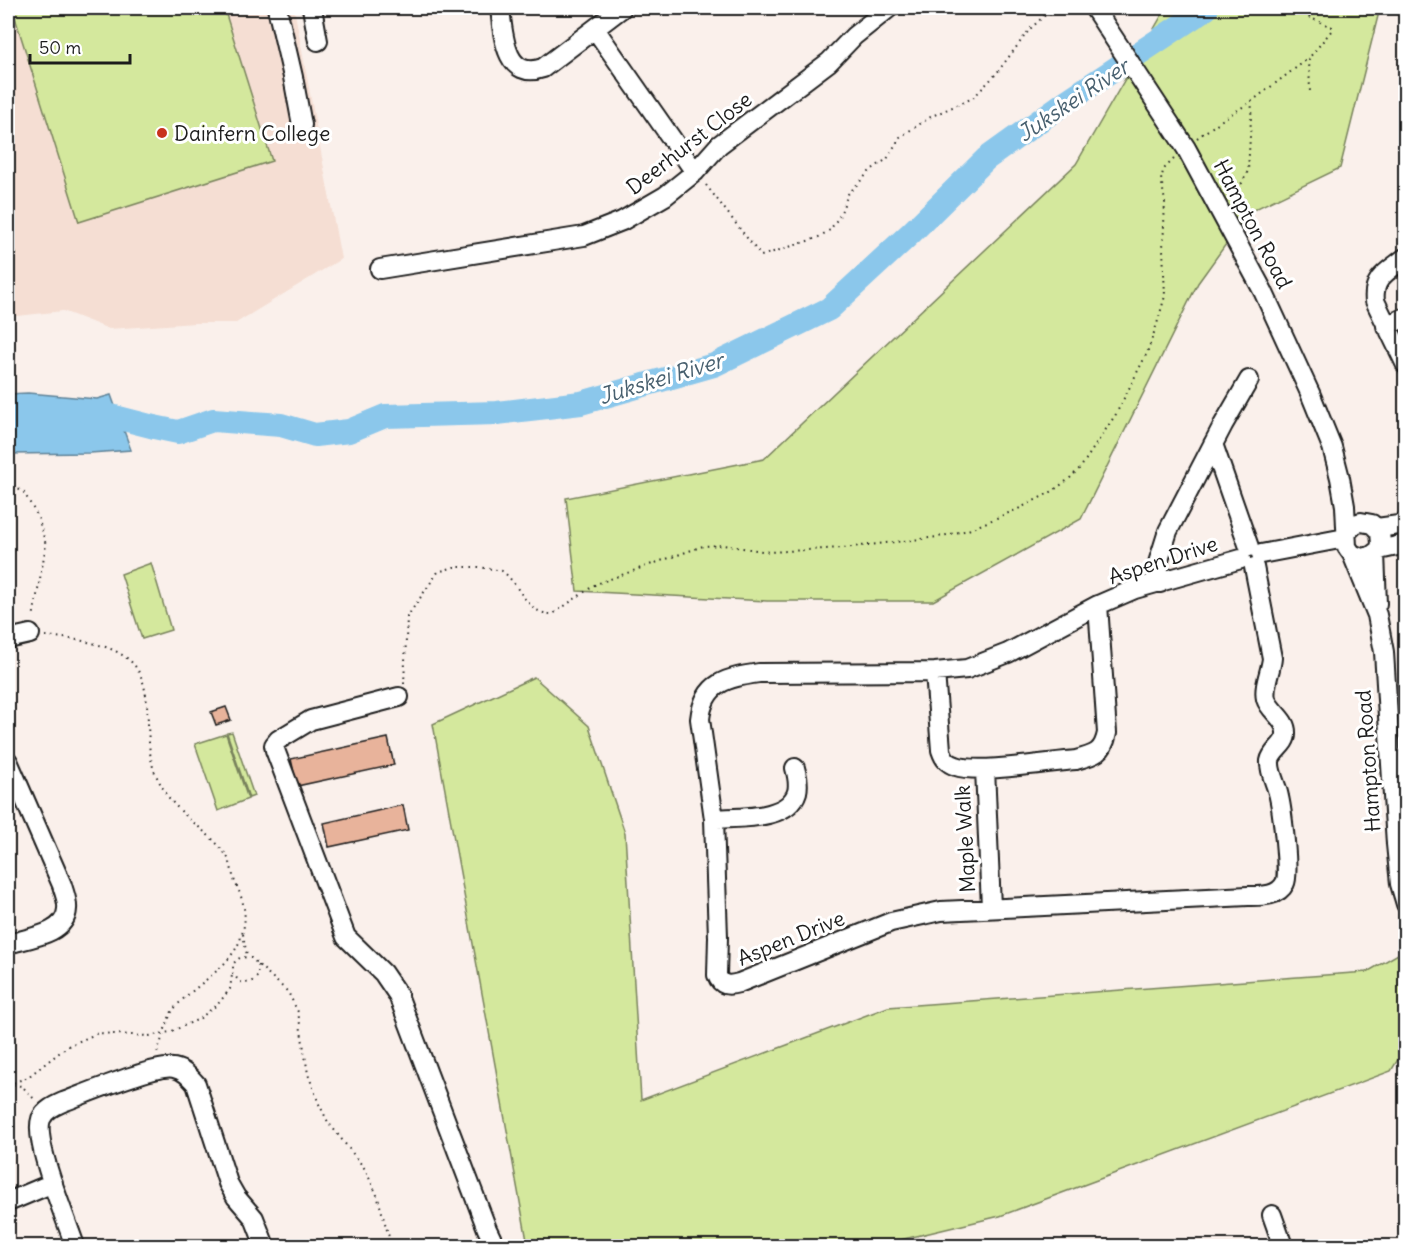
<svg xmlns="http://www.w3.org/2000/svg" width="1413" height="1254" viewBox="0 0 1413 1254" font-family="Delius,sans-serif">
	<style>
		.built { fill: #f5ded3 }
		.green { fill: #d4e89d; stroke: #78825c; stroke-width: 1.5 }
		.water { fill: #8bc7eb; stroke: #5f8398; stroke-width: 1.5 }
		.lines { fill: none; stroke-linecap: round; stroke-linejoin: round }
		.river { stroke: #8bc7eb; stroke-width: 24 }
		.building { fill: #e8b39b; stroke: #1c1c1c; stroke-width: 1.5 }
		.minor-casing { stroke: #1c1c1c; stroke-width: 22 }
		.path { stroke: #1c1c1c; stroke-width: 2; stroke-dasharray: 1.5 4.5; stroke-linecap: butt }
		.minor { stroke: #fff; stroke-width: 18 }
		.poi-dot { fill: #c8321e; stroke: #fff; stroke-width: 2 }
		.labels { text-anchor: middle; dominant-baseline: central; stroke-width: 6; stroke-linejoin: round; paint-order: stroke }
		.poi-label { font-size: 21px; fill: #1c1c1c; stroke: #fff; text-anchor: start }
		.street-label { font-size: 21px; fill: #1c1c1c; stroke: #fff }
		.water-label { font-size: 22px; font-style: italic; fill: #48606f; stroke: #fff }
	</style>
	<rect width="100%" height="100%" fill="#faf0eb"/>
	<filter id="ink" filterUnits="userSpaceOnUse"><feTurbulence type="fractalNoise" baseFrequency=".0167" numOctaves="2"/><feDisplacementMap in="SourceGraphic" scale="12" xChannelSelector="R" yChannelSelector="G"/><feConvolveMatrix kernelMatrix="1 2 1 2 8 2 1 2 1" color-interpolation-filters="sRGB"/></filter>
	<g filter="url(#ink)">
		<path class="built" d="M8,8H294L341,259L236,323H195L109,329L63,311L8,317Z"/>
		<path class="green" d="M12,8H224L272,161L79,222Z
			M1166,8H1380L1340,168L1249,212L1198,283L1081,519L933,601H767L577,591L566,498L764,459L1076,164Z
			M8,213L16,254L8,256Z
			M151,563L171,630L142,639L121,574Z
			M534,677L589,726L625,833L641,1100L888,1007L1367,972L1405,950V1048L1391,1071L1000,1216L875,1246H528L433,724Z
			M232,732L254,796L249,798L227,733Z
			M226,734L248,799L218,811L195,744Z"/>
		<path class="water" d="M28,393L97,399L111,395L131,450L90,453L8,454V394Z"/>
		<g class="lines">
			<path class="river" d="M88,412H96L154,427L178,432L213,420L281,425L315,435L349,431L385,416L497,413L581,403L714,365L829,309L911,233L986,159L1067,101L1207,8"/>
		</g>
		<path class="building" d="M226,707L231,720L216,725L211,712Z
			M388,738L394,765L297,786L291,759Z
			M403,805L408,830L329,847L324,823Z"/>
		<g class="lines">
			<defs>
				<path id="minor" d="M277,8L293,77L302,125
					M312,8L318,41
					M500,8C503,34 505,81 543,68L622,8
					M1094,8L1186,148L1263,291L1310,393L1332,447L1340,478L1345,506L1347,547L1352,554L1362,558L1371,556L1379,550L1381,544L1380,532L1372,524L1361,522L1355,524L1347,532
					M595,29L695,172
					M1406,257C1389,271 1372,277 1375,301L1406,365
					M380,269L584,236L622,221L665,196L695,172L719,145L829,62L854,36L889,8
					M1386,326L1406,317
					M1213,444L1249,547
					M1377,528L1406,524
					M1379,550L1406,544
					M1375,553L1377,604
					M1261,554L1345,538
					M1352,554L1377,615L1384,652L1396,844L1400,884L1406,904
					M1241,559L1135,589L1098,605L1008,653L967,669L935,672L759,673C727,678 704,682 700,719L714,819L718,937L717,975C721,986 728,986 739,983L891,922L941,911L1248,896C1261,896 1278,897 1285,883C1290,874 1282,810 1279,797C1277,785 1269,773 1270,761C1272,750 1286,745 1286,734C1287,719 1270,712 1266,699C1263,686 1271,671 1272,658L1254,567
					M1160,583L1158,563L1168,531L1223,425L1249,380
					M8,639L30,634
					M935,672L941,750C944,759 947,763 956,766C978,774 1049,762 1076,760C1095,755 1103,753 1107,733L1098,605
					M399,697L311,720L278,740L274,745L275,750L346,937L383,973L398,995L487,1229L495,1246
					M8,761L62,885C64,893 68,901 67,909C66,935 26,938 8,944
					M985,769L991,907
					M714,819C738,817 788,821 797,792C799,784 797,775 795,768
					M8,1202L53,1183
					M1272,1215L1283,1246
					M75,1246C67,1221 33,1142 41,1119C45,1110 54,1106 63,1102C85,1094 156,1064 174,1068C184,1070 190,1077 196,1084L228,1183L236,1197L254,1218L265,1246"/>
			</defs>
			<use href="#minor" class="minor-casing"/>
			<path class="path" d="M1301,8L1308,17L1332,27V30L1309,58L1310,93
				M1309,16L1322,8
				M1197,138L1222,120L1252,101
				M706,185L761,256L817,238L830,230L840,215L848,194L871,170L887,159L900,137L932,116L973,98L996,74L1030,29L1044,16L1072,8
				M1225,192L1242,183L1248,171L1252,101L1309,58
				M8,492L14,488L23,491L38,517L46,545L33,618
				M46,636C73,639 116,643 134,665C157,692 140,747 158,779C163,789 168,798 175,805C191,823 218,839 229,860C232,867 232,875 235,882C243,899 248,915 242,934C233,968 194,984 173,1010C168,1017 161,1043 157,1053
				M404,684L407,617L438,572L454,567H479L502,571C520,584 526,615 553,614L596,584L703,546L723,545L769,552L843,548L938,537L968,530L1018,509L1051,492L1069,479L1081,467L1116,414L1147,353L1157,324L1165,296L1163,249L1165,202L1161,178L1164,169L1175,158
				M243,934L247,956
				M258,965V976L250,983L240,982L233,974V964L237,960L241,957L251,958L288,992L298,1012L308,1074L319,1104L328,1122L365,1169L377,1195L389,1237V1246
				M8,1085L28,1077L68,1046L98,1033L149,1036L170,1032L199,1019L218,1004L230,989L232,975
				M13,1085L22,1086L36,1101"/>
			<use href="#minor" class="minor"/>
		</g>
	</g>
	<circle class="poi-dot" cx="162" cy="133" r="6"/>
	<g class="labels">
		<g class="poi-label">
			<text x="174" y="133">Dainfern College</text>
		</g>
		<g class="street-label">
			<text transform="translate(689 143) rotate(-38)">Deerhurst Close</text>
			<text transform="translate(1253 224) rotate(62)">Hampton Road</text>
			<text transform="translate(1163 560) rotate(-18)">Aspen Drive</text>
			<text transform="translate(1368 761) rotate(-94)">Hampton Road</text>
			<text transform="translate(965 839) rotate(-93)">Maple Walk</text>
			<text transform="translate(791 938) rotate(-22)">Aspen Drive</text>
		</g>
		<g class="water-label">
			<text transform="translate(1073 100) rotate(-34)">Jukskei River</text>
			<text transform="translate(661 378) rotate(-17)">Jukskei River</text>
		</g>
	</g>
	<rect width="1413" height="1254" fill="none" stroke="#fff" stroke-width="30"/>
	<rect x="15" y="15" width="1383" height="1224" fill="none" stroke="#1c1c1c" stroke-width="2" filter="url(#ink)"/>
	<path d="M30 54v9h100v-9" fill="none" stroke="#1c1c1c" stroke-width="3"/>
	<text x="39" y="54" font-size="18" fill="#1c1c1c" stroke="#ffffff" stroke-width="4.5" paint-order="stroke">50 m</text>
</svg>
